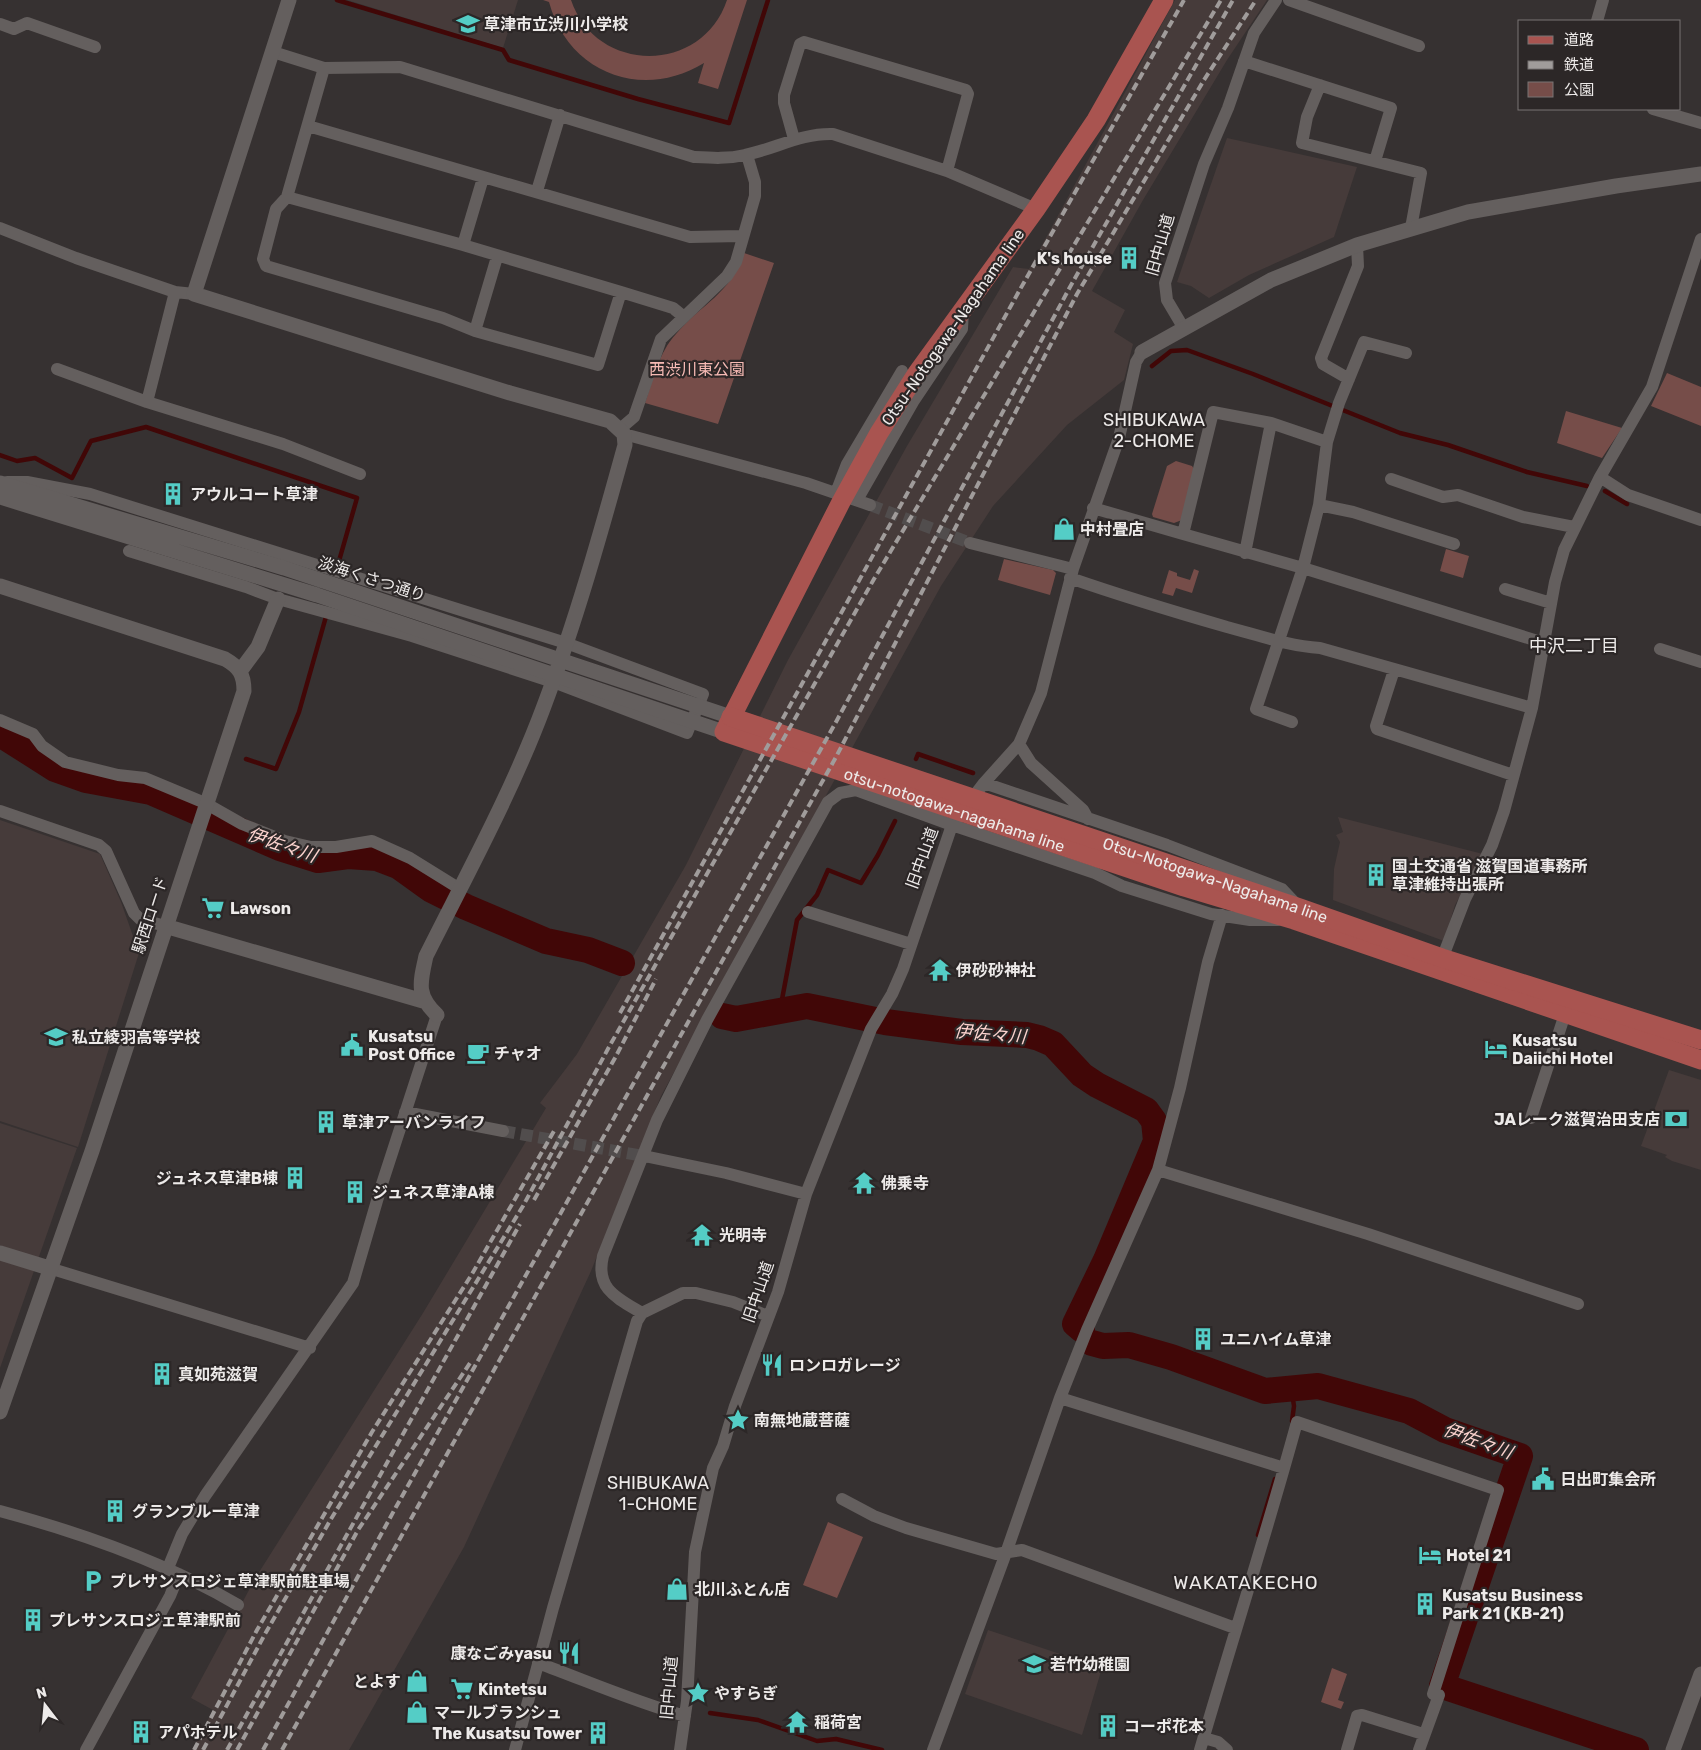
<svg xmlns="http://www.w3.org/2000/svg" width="1701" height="1750" viewBox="0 0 1701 1750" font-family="Rubik,'Noto Sans JP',sans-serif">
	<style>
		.built { fill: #463b3a }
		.green { fill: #764d49 }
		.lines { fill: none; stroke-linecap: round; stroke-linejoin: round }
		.stream { stroke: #410707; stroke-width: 4.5 }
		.river { stroke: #410707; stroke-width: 26 }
		.minor-tunnel { stroke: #514d4d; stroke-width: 12; stroke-dasharray: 12 6; stroke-linecap: butt }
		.minor { stroke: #645f5e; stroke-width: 12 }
		.tertiary { stroke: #645f5e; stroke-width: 15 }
		.primary { stroke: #a95450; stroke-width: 19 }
		.rail { stroke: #a09c9b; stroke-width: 4; stroke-dasharray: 8 4; stroke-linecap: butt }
		.labels { text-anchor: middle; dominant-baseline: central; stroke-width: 4.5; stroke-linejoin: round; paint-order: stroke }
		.poi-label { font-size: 16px; font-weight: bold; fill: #edeae9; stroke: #2c2727; text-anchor: start }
		.street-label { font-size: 16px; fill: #edeae9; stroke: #2c2727 }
		.park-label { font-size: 16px; fill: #f6bab4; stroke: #2c2727 }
		.neighbourhood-label { font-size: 18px; fill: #edeae9; stroke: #2c2727 }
		.water-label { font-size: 18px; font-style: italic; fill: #fdd4cf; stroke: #2c2727 }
		.quarter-label { font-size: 19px; letter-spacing: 1px; fill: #edeae9; stroke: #2c2727 }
	</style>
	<rect width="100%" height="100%" fill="#363131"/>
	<path class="built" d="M347,0H518L503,48Z
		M1175,0H1267L1227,60L1143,200L1092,291L1125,310L1114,332L1133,344L1124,380L1067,425L993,506L941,586L661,1096L591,1271L464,1547L349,1750H192L213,1710L191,1698L256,1577L423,1313L546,1108L540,1103L577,1054L686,865L788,660L907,446L1013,267L1029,269Z
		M1227,138L1357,167L1334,237L1249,275L1209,298L1191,286L1177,282Z
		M1338,817L1483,854L1455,905L1444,941L1333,900L1334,869L1340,842L1336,835L1343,832Z
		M0,820L100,854L121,902L139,953L78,1147L0,1121Z
		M1669,1070L1701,1080V1170L1672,1161L1665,1157L1667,1155L1641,1146Z
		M0,1123L77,1148L0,1368Z
		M988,1630L1102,1668L1082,1735L965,1694Z"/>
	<path class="green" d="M543,0H571C596,74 702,75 727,0H747L718,89L698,83L704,63C642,101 568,73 549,2Z
		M744,253L774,263L718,424L645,403C653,380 659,352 676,334C701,304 731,294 744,253Z
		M1667,373L1701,387V426L1651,406Z
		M1566,411L1622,428L1602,458L1557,443Z
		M1176,461L1192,466L1194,469L1182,520L1174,523L1153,517L1152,514L1167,466Z
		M1446,549L1469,556L1463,578L1440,571Z
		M1004,559L1053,570L1056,573L1050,595L998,580Z
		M1194,569L1199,571L1192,593L1176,588L1173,596L1162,593L1169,570L1177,573V576L1190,580Z
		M828,1522L863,1537L837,1598L803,1585Z
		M1332,1668L1347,1674L1338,1700L1344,1702L1341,1709L1321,1702Z"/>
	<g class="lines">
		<path class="stream" d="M337,0L503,50L509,60L638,99L729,123L768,0
			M1152,366L1171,351L1187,350L1253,374L1400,433L1448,445L1527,472L1587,486
			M0,455L17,461L35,458L72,478L91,441L146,427L357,498L337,568
			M1605,491L1627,504
			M246,759L276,769L299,712L327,613
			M916,759L918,754L973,773
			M780,1010L797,920L817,895L828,870L861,883L878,855L895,821
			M1291,1387L1294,1406L1292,1421
			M1258,1535L1275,1479
			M710,1713L758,1720L817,1741L836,1739L882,1750"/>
		<path class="river" d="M0,734L55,769L86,780L151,792L280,848L318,860L348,856L377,858L398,866L430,889L466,907L546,941L588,950L622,963
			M722,1016L736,1019L807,1006L885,1022L962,1032L1027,1035L1039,1038L1053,1044L1082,1075L1097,1085L1146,1110L1154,1121L1156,1141L1106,1260L1075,1324L1082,1330
			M1092,1343L1103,1346L1129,1345L1171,1357L1265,1391L1318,1386L1409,1411L1445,1430L1520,1456L1442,1686L1636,1750"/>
		<path class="minor-tunnel" d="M870,505L970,543
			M503,1131L649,1157"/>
		<path class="minor" d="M1289,0L1419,46
			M1597,21L1603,0
			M0,24L14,29L27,23L95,47
			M273,52L324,68L400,67L694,157C712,158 728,159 745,155C775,149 801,133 833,134L947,171L1036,209
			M1244,61L1391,108L1375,161
			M324,68L287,197L276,209L263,259L266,266L443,318L475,331L598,365L621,292
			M1320,85L1307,117L1302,143L1421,173L1411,228
			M1653,109L1701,123
			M308,126L690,237L741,236
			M794,139L784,103V95L800,44L804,42L966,90L968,94L947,171
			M537,191L560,115
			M287,197L463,245L621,292L673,308L684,317
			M0,228L76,258L175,292L194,294
			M463,245L483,178
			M1183,327L1167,300L1165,283L1204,164L1228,108L1254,33L1276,0
			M475,331L497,257
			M57,369L147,402L283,444L360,474
			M1349,379L1323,364L1321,358L1358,266L1357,245
			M147,402L175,292
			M620,429L634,417L661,339L727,276L736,262L755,196V182L747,155
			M624,434L806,483L870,505
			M1327,442L1339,403L1364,342L1406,353
			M1600,477L1628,495L1701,520
			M1391,479L1443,497L1458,495L1523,517L1574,527
			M7,482H27L90,494L566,643L703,694L687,733L553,682L412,636L278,599L246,587L129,551
			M836,493L847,464L902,371
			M857,500L913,402L962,329L963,310
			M1319,505L1353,512L1454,544
			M1093,508L1183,534L1213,412L1271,423L1327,442L1319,505L1303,568L1256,709L1292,722
			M1183,534L1303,568L1544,643
			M970,543L1073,569
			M1245,553L1271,423
			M1070,578C1122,596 1175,612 1227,627C1258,635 1288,646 1320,648L1532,708
			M1505,589L1551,603
			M1660,649L1701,662
			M1394,670L1376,726L1377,729L1513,775
			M0,720L33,734L42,746L65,762L118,775L145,778L205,803L242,824L285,841L311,847H336L372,841L410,858L460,889
			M1019,744L1031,763L1083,810L1088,819
			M984,783L1167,845L1282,889L1298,906
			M0,811L99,845L106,851L134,913L140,919L165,926
			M808,912L911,944
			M1440,964L1465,899L1492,845L1504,811L1532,708L1555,582L1564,550L1600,477L1652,387L1701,239
			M405,1112L503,1131
			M1531,1118L1565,1014
			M649,1157L726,1173L806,1194
			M1158,1170L1368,1234L1578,1304
			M49,1268L310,1348
			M642,1313C617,1298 595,1289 603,1256L657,1120L707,1020L828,802L840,793L856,790L952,825L1095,873L1122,886L1211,914L1250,920H1278
			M1060,1398L1284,1468
			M842,1499L874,1516L906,1528L996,1554L1022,1550L1235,1628
			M0,1511C82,1533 165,1562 238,1605
			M168,1568L182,1534L205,1496L353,1283L381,1187L437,1015
			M538,1663C587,1681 635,1702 685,1716
			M1204,1738L1218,1742L1227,1750
			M86,1750L170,1596L179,1574
			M515,1750L553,1608L637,1321L642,1313L683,1293H696L733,1302L768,1316
			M680,1750L687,1701L695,1552L713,1468L723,1446L735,1406L778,1292L806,1194L871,1029L892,994L903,969L952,825L984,783L1019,744L1041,693L1073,569L1119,438L1136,362L1142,352
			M933,1750L1006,1553L1060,1398L1087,1330L1158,1170L1180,1088L1208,962L1222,915
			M1200,1750C1232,1640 1267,1532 1297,1422L1498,1490L1433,1694L1439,1695L1419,1750
			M1347,1750L1357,1716L1362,1715L1423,1734"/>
		<path class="tertiary" d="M289,0L194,294L510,393L610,421L624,434L625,445C601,532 576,621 544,706C512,792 467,874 426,956C420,983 416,995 437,1015
			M1142,352L1271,280L1357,245L1468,212L1616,186L1701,174
			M0,483L284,568L731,717
			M0,497L317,595L724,732
			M0,586L225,659C239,667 244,674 244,691L92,1151L0,1412
			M241,670L258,647L278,599
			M165,926L423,1001
			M0,1253L49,1268
			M1673,1750L1701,1674"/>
		<g class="primary">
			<path id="s1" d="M1164,0L1096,120L1036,209L917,373L879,433L841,502L724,732L1184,887L1294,920L1701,1060"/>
			<path id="s2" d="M731,717L1300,908L1442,958L1701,1040"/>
		</g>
		<path class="rail" d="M620,1013L1018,293L1184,0
			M534,1200L615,1058L656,979
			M194,1750L257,1630L372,1432L472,1274L554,1131
			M203,1750L265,1634L331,1519L523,1206L609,1047L874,579L1221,0
			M227,1750L520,1224
			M237,1750L358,1530L470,1363
			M263,1750L396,1507L836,722L1070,287L1233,0
			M282,1750L836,757L1077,294L1204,80L1256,0"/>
	</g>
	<defs>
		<symbol id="school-bare" viewBox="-9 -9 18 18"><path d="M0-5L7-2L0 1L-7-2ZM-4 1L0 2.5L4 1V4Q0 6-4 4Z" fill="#54cdc6" stroke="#2c2727" stroke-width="2.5" paint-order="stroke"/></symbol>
		<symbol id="building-bare" viewBox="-9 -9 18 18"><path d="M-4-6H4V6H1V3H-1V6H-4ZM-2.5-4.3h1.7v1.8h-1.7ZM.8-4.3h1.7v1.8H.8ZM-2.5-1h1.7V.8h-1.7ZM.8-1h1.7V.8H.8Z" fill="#54cdc6" stroke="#2c2727" stroke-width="2.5" paint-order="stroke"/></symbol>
		<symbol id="shop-bare" viewBox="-9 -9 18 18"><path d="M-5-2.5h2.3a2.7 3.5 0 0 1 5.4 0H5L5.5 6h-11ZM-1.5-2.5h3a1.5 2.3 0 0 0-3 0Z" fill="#54cdc6" stroke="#2c2727" stroke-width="2.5" paint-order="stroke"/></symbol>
		<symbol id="supermarket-bare" viewBox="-9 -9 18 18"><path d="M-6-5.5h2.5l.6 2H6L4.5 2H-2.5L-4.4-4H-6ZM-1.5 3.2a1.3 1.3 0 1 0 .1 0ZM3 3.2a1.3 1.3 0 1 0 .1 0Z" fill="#54cdc6" stroke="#2c2727" stroke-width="2.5" paint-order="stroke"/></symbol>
		<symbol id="temple-bare" viewBox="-9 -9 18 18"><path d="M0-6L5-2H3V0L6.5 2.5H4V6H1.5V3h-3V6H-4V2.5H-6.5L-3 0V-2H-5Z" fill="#54cdc6" stroke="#2c2727" stroke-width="2.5" paint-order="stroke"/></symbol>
		<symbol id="civic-bare" viewBox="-9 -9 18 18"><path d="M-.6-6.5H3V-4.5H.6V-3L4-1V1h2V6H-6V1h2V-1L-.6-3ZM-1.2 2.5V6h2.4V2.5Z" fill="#54cdc6" stroke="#2c2727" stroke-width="2.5" paint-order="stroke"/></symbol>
		<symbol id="hotel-bare" viewBox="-9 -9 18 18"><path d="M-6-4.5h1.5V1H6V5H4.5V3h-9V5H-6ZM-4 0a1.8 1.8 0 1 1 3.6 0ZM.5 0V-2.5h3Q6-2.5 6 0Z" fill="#54cdc6" stroke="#2c2727" stroke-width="2.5" paint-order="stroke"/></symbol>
		<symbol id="cafe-bare" viewBox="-9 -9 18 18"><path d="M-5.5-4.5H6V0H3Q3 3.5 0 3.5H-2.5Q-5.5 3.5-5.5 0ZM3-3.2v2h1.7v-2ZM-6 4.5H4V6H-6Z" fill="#54cdc6" stroke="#2c2727" stroke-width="2.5" paint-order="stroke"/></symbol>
		<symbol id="bank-bare" viewBox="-9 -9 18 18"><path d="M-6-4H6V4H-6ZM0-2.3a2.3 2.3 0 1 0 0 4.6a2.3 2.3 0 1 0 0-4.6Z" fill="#54cdc6" stroke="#2c2727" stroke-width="2.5" paint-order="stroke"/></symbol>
		<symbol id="restaurant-bare" viewBox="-9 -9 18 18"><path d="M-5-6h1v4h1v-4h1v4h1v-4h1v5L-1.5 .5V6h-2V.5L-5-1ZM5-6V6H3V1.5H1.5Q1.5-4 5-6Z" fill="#54cdc6" stroke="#2c2727" stroke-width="2.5" paint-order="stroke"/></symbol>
		<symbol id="sight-bare" viewBox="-9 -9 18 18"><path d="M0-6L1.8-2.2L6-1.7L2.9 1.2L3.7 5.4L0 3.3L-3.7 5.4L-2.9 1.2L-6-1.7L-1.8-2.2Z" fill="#54cdc6" stroke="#2c2727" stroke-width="2.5" paint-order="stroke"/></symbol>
		<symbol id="parking-bare" viewBox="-9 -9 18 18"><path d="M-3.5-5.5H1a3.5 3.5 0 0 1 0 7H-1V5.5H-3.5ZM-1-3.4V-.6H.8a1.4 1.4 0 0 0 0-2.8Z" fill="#54cdc6" stroke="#2c2727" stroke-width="2.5" paint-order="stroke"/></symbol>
	</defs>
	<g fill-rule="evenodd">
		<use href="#school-bare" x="452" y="8" width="32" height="32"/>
		<use href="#building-bare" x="1113" y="242" width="32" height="32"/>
		<use href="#building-bare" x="157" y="478" width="32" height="32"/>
		<use href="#shop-bare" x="1048" y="513" width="32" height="32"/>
		<use href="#building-bare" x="1360" y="859" width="32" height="32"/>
		<use href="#supermarket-bare" x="197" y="892" width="32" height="32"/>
		<use href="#temple-bare" x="924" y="954" width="32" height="32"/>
		<use href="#school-bare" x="40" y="1021" width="32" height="32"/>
		<use href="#civic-bare" x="336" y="1029" width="32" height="32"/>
		<use href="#hotel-bare" x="1480" y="1033" width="32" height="32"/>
		<use href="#cafe-bare" x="462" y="1037" width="32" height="32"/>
		<use href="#bank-bare" x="1660" y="1103" width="32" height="32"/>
		<use href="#building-bare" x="310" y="1106" width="32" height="32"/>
		<use href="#building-bare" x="279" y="1162" width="32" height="32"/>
		<use href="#temple-bare" x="848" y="1167" width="32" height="32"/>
		<use href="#building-bare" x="339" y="1176" width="32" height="32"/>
		<use href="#temple-bare" x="686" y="1219" width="32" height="32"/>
		<use href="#building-bare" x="1187" y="1323" width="32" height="32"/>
		<use href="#restaurant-bare" x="756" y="1349" width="32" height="32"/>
		<use href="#building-bare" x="146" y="1358" width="32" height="32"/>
		<use href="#sight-bare" x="722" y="1404" width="32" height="32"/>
		<use href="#civic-bare" x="1527" y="1463" width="32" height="32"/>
		<use href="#building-bare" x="99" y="1495" width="32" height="32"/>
		<use href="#hotel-bare" x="1414" y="1539" width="32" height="32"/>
		<use href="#parking-bare" x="77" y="1565" width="32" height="32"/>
		<use href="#shop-bare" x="661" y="1573" width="32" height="32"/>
		<use href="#building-bare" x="1409" y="1588" width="32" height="32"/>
		<use href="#building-bare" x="17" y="1604" width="32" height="32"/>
		<use href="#restaurant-bare" x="553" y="1637" width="32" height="32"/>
		<use href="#school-bare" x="1018" y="1648" width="32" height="32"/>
		<use href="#shop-bare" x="401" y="1665" width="32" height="32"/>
		<use href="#supermarket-bare" x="446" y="1673" width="32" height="32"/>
		<use href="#sight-bare" x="682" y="1677" width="32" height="32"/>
		<use href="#shop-bare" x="401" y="1696" width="32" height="32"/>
		<use href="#temple-bare" x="781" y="1706" width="32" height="32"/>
		<use href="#building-bare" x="1092" y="1710" width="32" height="32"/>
		<use href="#building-bare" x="125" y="1716" width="32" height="32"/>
		<use href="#building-bare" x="582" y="1717" width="32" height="32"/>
	</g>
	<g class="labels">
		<g class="poi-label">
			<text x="484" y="24">草津市立渋川小学校</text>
			<text x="1112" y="258" text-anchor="end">K's house</text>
			<text x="190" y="494">アウルコート草津</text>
			<text x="1080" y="529">中村畳店</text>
			<text x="1392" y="866">国土交通省 滋賀国道事務所<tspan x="1392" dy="18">草津維持出張所</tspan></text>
			<text x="230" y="908">Lawson</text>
			<text x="956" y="970">伊砂砂神社</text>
			<text x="368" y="1036">Kusatsu<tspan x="368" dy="18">Post Office</tspan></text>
			<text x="72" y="1037">私立綾羽高等学校</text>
			<text x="1512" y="1040">Kusatsu<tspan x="1512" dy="18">Daiichi Hotel</tspan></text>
			<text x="494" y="1053">チャオ</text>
			<text x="1660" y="1119" text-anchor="end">JAレーク滋賀治田支店</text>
			<text x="342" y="1122">草津アーバンライフ</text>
			<text x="278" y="1178" text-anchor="end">ジュネス草津B棟</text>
			<text x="881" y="1183">佛乗寺</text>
			<text x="372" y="1192">ジュネス草津A棟</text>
			<text x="719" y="1235">光明寺</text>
			<text x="1220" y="1339">ユニハイム草津</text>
			<text x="789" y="1365">ロンロガレージ</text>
			<text x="178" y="1374">真如苑滋賀</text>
			<text x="754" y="1420">南無地蔵菩薩</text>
			<text x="1560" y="1479">日出町集会所</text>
			<text x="132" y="1511">グランブルー草津</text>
			<text x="1446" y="1555">Hotel 21</text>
			<text x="110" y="1581">プレサンスロジェ草津駅前駐車場</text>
			<text x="694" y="1589">北川ふとん店</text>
			<text x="1442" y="1595">Kusatsu Business<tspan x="1442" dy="18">Park 21 (KB-21)</tspan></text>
			<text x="49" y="1620">プレサンスロジェ草津駅前</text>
			<text x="552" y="1653" text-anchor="end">康なごみyasu</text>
			<text x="1050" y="1664">若竹幼稚園</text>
			<text x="401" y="1681" text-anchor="end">とよす</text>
			<text x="478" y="1689">Kintetsu</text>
			<text x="714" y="1693">やすらぎ</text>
			<text x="434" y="1712">マールブランシュ</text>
			<text x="814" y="1722">稲荷宮</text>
			<text x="1124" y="1726">コーポ花本</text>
			<text x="158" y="1732">アパホテル</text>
			<text x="582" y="1733" text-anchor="end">The Kusatsu Tower</text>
		</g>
		<g class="street-label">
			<text transform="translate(1160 245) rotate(-74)">旧中山道</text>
			<text transform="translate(953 327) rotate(-55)">Otsu-Notogawa-Nagahama line</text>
			<text transform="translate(372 579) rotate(18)">淡海くさつ通り</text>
			<text stroke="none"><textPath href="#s1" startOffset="1099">otsu-notogawa-nagahama line</textPath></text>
			<text transform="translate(922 858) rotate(-70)">旧中山道</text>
			<text stroke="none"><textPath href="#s2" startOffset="511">Otsu-Notogawa-Nagahama line</textPath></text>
			<text transform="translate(150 915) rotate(-72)">駅西ロード</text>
			<text transform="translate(758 1292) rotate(-71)">旧中山道</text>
			<text transform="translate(669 1688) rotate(-85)">旧中山道</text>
		</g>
		<g class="park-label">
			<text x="697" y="369">西渋川東公園</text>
		</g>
		<g class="neighbourhood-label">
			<text x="1154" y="420">SHIBUKAWA<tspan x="1154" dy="21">2-CHOME</tspan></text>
			<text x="1574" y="646">中沢二丁目</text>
			<text x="658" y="1483">SHIBUKAWA<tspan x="658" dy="21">1-CHOME</tspan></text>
		</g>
		<g class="water-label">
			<text transform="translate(282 845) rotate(19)">伊佐々川</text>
			<text transform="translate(990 1034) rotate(5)">伊佐々川</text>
			<text transform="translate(1478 1441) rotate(20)">伊佐々川</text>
		</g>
		<g class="quarter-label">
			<text x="1246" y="1582">WAKATAKECHO</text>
		</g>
	</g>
	<rect x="1518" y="20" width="162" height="90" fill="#2c2727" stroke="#797575"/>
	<rect x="1528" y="36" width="25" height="8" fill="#a95450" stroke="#797575"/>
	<text x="1564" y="45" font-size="15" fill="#edeae9">道路</text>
	<rect x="1528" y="61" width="25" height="8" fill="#a09c9b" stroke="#797575"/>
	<text x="1564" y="70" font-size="15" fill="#edeae9">鉄道</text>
	<rect x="1528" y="82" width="25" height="15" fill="#764d49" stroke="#797575"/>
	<text x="1564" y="95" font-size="15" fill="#edeae9">公園</text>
	<g transform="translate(45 1705) rotate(344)" stroke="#2c2727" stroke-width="4" paint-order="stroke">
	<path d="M0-4L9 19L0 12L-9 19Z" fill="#edeae9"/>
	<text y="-8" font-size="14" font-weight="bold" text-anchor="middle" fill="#edeae9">N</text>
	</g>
</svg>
